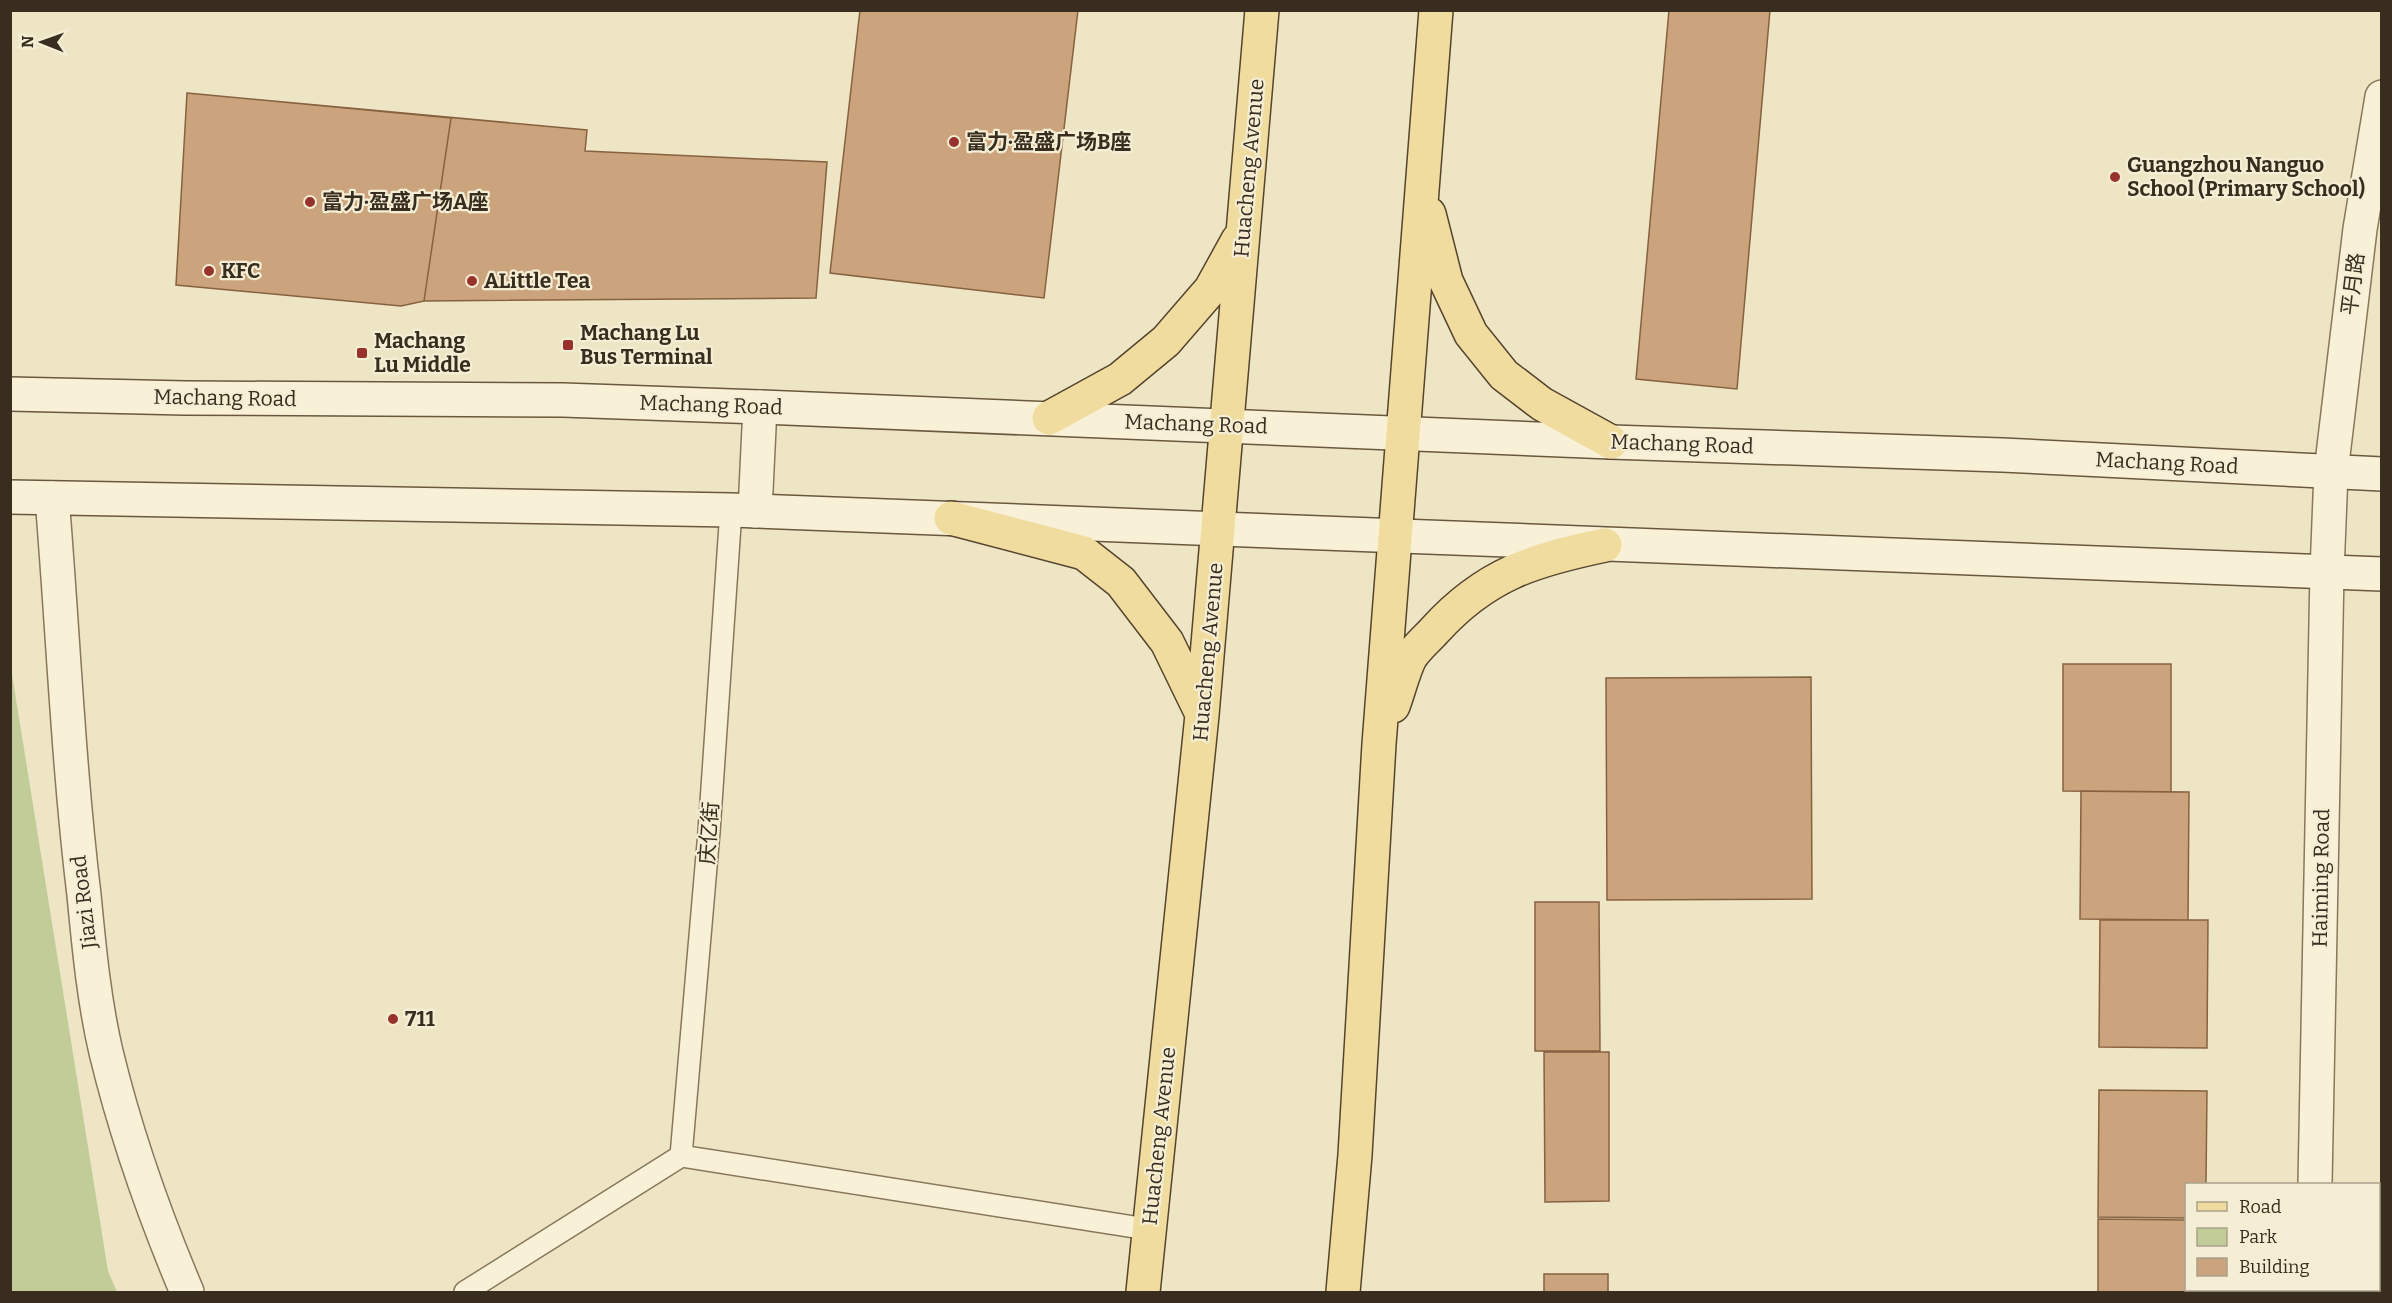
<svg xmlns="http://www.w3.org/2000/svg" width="2392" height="1303" viewBox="0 0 2392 1303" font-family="Bitter,'Noto Sans SC',serif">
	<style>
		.green { fill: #c2cc99 }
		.building { fill: #cba37c; stroke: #876241; stroke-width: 1.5 }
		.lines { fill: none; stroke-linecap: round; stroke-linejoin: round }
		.service-casing { stroke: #88775b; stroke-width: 24 }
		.minor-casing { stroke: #88775b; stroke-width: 36 }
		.tertiary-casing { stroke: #88775b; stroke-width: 36 }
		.secondary-casing { stroke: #6a583e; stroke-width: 36 }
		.primary-casing { stroke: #56442f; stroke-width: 36 }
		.service { stroke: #f8f1d8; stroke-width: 21 }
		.minor { stroke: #f8f1d8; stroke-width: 33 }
		.tertiary { stroke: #f8f1d8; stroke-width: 33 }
		.secondary { stroke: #f8f1d8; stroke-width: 33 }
		.primary { stroke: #f0dc9e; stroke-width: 33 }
		.poi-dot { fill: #97332c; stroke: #f5eed5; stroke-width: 2 }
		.labels { text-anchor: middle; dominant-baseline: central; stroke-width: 4.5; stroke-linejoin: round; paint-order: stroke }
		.poi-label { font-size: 21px; font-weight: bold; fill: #392d1f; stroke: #f5eed5; text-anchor: start }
		.street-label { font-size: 21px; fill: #392d1f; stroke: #f5eed5 }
	</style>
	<rect width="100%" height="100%" fill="#eee5c5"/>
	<path class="green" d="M11,668L108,1271L117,1292H11Z"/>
	<path class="building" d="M860,10H1078L1044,298L830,273Z
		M1669,10H1770L1737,389L1636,379Z
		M187,93L587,130L585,151L827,162L816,298L424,301L401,306L176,285Z
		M187,93L451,118L424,301L401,306L176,285Z
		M2063,664H2171V792L2063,791Z
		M1811,677L1812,899L1607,900L1606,678Z
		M2081,791L2189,792L2188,920L2080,919Z
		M1535,902H1599L1600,1051H1535Z
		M2100,920H2208L2207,1048L2099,1047Z
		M1544,1052H1609V1201L1545,1202Z
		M2099,1090L2207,1091L2206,1184H2186V1218L2098,1217Z
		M2098,1219L2186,1220V1290H2206V1292H2098Z
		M1544,1274H1608V1292H1544Z"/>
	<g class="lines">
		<defs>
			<path id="service" d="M681,1156L709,832L731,510
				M465,1292L681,1156L1147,1229"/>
			<path id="minor" d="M755,511L760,407
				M2315,1184L2327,572L2331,472L2360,229L2382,97
				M2313,1292V1290"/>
			<path id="tertiary" d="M52,498C63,630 68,763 84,895C89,947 94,1001 106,1052C126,1135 154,1214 187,1292"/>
			<path id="secondary" d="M10,394L185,398L563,400L760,407L1611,442L2002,455L2382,474
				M10,497L731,510L2382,574"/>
			<path id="primary" d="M1429,214L1446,281L1471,334L1504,375L1542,404L1611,442
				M1049,418L1120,379L1166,341L1211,289L1238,240
				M951,518L1084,553L1121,582L1167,642L1202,714
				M1393,706C1399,690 1403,672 1410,658C1416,648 1427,639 1435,630C1486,574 1533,560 1605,545
				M1143,1292L1202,715L1262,10
				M1343,1292L1355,1155L1379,744L1436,10"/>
		</defs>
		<use href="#service" class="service-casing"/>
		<use href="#minor" class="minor-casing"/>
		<use href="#tertiary" class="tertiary-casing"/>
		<use href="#secondary" class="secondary-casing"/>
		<use href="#primary" class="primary-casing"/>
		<use href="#service" class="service"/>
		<use href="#minor" class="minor"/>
		<use href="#tertiary" class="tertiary"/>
		<use href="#secondary" class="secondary"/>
		<use href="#primary" class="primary"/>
	</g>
	<g class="poi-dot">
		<circle cx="954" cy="142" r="6"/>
		<circle cx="2115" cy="177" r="6"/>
		<circle cx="310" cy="202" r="6"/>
		<circle cx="209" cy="271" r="6"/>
		<circle cx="472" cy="281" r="6"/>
		<rect x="562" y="339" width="12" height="12" rx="3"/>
		<rect x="356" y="347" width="12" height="12" rx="3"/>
		<circle cx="393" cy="1019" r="6"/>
	</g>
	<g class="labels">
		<g class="poi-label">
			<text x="966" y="142">富力·盈盛广场B座</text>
			<text x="2127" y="165">Guangzhou Nanguo<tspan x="2127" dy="24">School (Primary School)</tspan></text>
			<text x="322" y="202">富力·盈盛广场A座</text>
			<text x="221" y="271">KFC</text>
			<text x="484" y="281">ALittle Tea</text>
			<text x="580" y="333">Machang Lu<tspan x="580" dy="24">Bus Terminal</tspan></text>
			<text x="374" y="341">Machang<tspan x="374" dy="24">Lu Middle</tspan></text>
			<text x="405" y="1019">711</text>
		</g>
		<g class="street-label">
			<text transform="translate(1249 168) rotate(-85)">Huacheng Avenue</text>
			<text transform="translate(2353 284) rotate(-83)">平月路</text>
			<text transform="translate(225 398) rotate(1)">Machang Road</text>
			<text transform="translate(711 405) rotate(2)">Machang Road</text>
			<text transform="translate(1196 424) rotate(2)">Machang Road</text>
			<text transform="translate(1682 444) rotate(2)">Machang Road</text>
			<text transform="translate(2167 463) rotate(3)">Machang Road</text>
			<text transform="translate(1208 652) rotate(-85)">Huacheng Avenue</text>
			<text transform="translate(709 833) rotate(-86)">庆亿街</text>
			<text transform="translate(2321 878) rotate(-89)">Haiming Road</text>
			<text transform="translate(84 902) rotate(-97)">Jiazi Road</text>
			<text transform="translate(1159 1136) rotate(-84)">Huacheng Avenue</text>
		</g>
	</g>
	<rect width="2392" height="1303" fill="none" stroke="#392d1f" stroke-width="24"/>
	<rect x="2185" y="1183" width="195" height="108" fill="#f5eed5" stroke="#aaa18c" stroke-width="1.5"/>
	<rect x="2197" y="1202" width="30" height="9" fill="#f0dc9e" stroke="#aaa18c" stroke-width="1.5"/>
	<text x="2239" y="1213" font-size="18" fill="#392d1f">Road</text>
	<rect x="2197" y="1228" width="30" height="18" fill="#c2cc99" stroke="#aaa18c" stroke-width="1.5"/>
	<text x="2239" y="1243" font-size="18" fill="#392d1f">Park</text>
	<rect x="2197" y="1258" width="30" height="18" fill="#cba37c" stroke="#aaa18c" stroke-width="1.5"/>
	<text x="2239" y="1273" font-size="18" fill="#392d1f">Building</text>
	<g transform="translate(42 42) rotate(271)" stroke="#f5eed5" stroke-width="4.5" paint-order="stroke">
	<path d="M0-4.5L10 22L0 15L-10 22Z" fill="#392d1f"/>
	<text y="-9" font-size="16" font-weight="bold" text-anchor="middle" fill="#392d1f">N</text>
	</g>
</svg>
